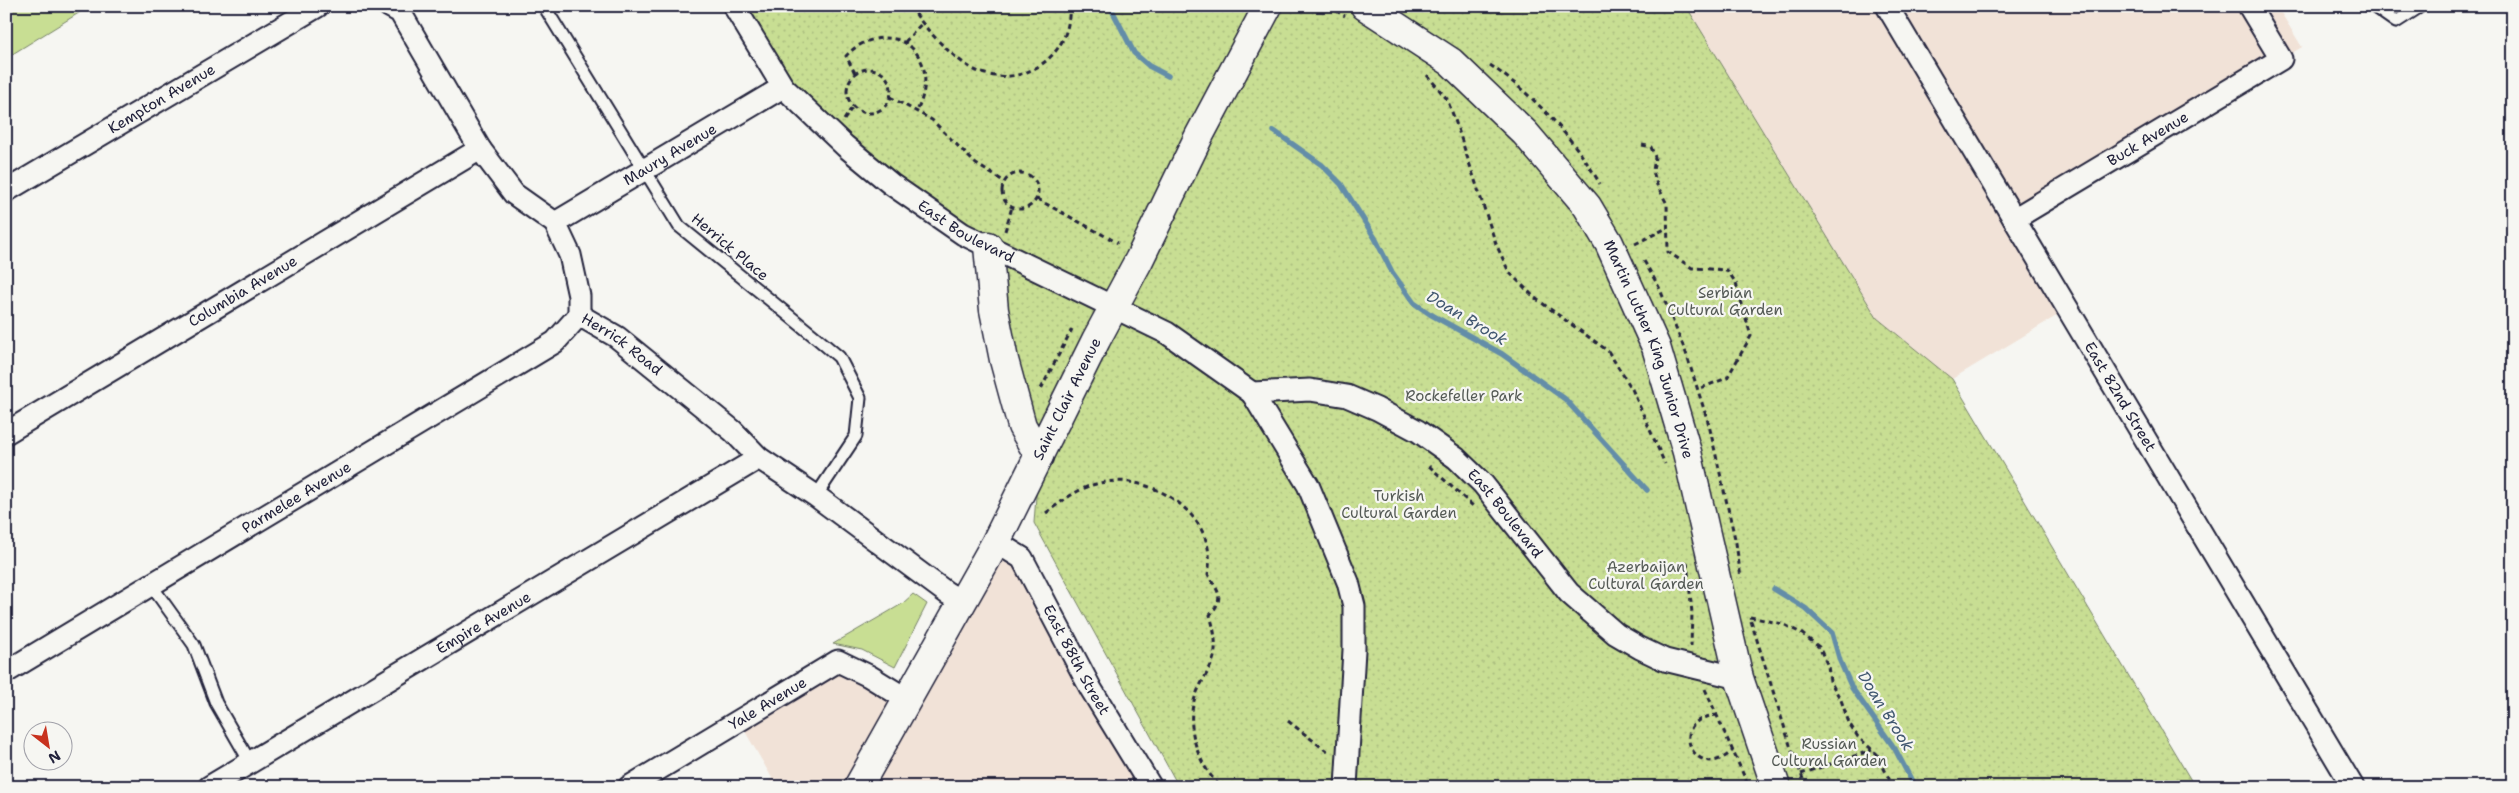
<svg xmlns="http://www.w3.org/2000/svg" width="2519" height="793" viewBox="0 0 2519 793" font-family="'Shantell Sans',sans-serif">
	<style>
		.built { fill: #f1e2d7 }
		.green { fill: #c8de93; stroke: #758067 }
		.park { fill: url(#park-dots); stroke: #758067 }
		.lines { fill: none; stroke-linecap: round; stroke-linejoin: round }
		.stream { stroke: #638da8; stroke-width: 5.5 }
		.service-casing { stroke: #22223b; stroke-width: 15 }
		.minor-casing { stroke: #22223b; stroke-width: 25 }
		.secondary-casing { stroke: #22223b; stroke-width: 31 }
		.path { stroke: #22223b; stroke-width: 3; stroke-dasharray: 5 4; stroke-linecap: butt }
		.service { stroke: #f6f6f2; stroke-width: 11 }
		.minor { stroke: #f6f6f2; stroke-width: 21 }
		.secondary { stroke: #f6f6f2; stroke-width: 28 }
		.labels { text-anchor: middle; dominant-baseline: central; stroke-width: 4.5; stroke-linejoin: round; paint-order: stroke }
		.street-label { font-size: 15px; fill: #22223b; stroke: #f6f6f2 }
		.park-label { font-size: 15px; fill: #545a55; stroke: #f6f6f2 }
		.water-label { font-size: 16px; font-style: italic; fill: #425871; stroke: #f6f6f2 }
	</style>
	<defs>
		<pattern id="park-dots" width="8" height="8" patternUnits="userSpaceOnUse" patternTransform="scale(1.25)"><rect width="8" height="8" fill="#c8de93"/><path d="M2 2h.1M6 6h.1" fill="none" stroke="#acbe80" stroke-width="1.8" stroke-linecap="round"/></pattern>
	</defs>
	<rect width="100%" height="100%" fill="#f6f6f2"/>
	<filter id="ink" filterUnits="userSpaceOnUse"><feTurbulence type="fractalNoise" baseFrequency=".02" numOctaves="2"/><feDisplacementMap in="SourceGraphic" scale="10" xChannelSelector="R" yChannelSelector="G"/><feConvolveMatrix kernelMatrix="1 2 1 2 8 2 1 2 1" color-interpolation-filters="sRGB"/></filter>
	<g filter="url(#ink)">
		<path class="built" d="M1686,6H2277L2302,47L2014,219L2068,309L1952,379L1877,318Z
			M996,542L1022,558L1151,787H764L772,778L739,721L829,667L908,699Z"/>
		<path class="green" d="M6,6H90L6,58Z
			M913,594L927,604L895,667L862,650L833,644L902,604Z"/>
		<path class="park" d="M733,6H1686L1877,318L1952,379L2195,787H1179L1034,523L1039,456L988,246L845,146L755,40Z"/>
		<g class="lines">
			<path class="stream" d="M1110,6L1134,53L1149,66L1168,76
				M1274,131L1322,165L1341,184L1375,238L1392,272L1414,303L1430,314L1502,354L1565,399L1647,490
				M1774,589L1805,608L1832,633L1840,661L1852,688L1895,749L1915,787"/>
			<defs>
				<path id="service" d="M544,6L679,226L819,340L839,357L860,398L856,436L816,496
					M2373,6L2396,22L2421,6
					M151,585L194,645L216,703L250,762"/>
				<g id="minor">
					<path d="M389,6L400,12L480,149L514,194L555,223L570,255L579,296V315"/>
					<path id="s1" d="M734,6L783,87L845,146L891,184L963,234L1167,333L1252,393L1310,390L1347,396L1377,409L1418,431L1456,458L1483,484L1569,593L1616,634L1640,648L1665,660L1739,678"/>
					<path id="s2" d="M1887,6L2353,787"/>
					<path id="s3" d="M6,191L318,6"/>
					<path id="s4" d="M2014,219L2281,59L2249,6"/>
					<path id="s5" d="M555,223L783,87"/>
					<path id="s6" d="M579,315L617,337L733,431L759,458L816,496L947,593L963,602"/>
					<path d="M1252,393L1308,485L1348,582L1354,606V650L1346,787"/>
					<path id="s7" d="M6,433L480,149"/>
					<path id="s8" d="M996,542L1022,558L1091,689L1151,787"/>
					<path id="s9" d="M6,672L555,342L579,315"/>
					<path id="s10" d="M209,787L759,458"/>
					<path id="s11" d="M629,787L838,661L869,676L908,700"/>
				</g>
				<g id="secondary">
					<path id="s12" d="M1365,6L1451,62L1525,133L1587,206L1609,243L1656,347L1687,452L1739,678L1776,787"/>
					<path d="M988,246L994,310L1004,360L1022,426L1039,456"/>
					<path id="s13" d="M858,787L996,542L1096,340L1139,260L1199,136L1268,6"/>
				</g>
			</defs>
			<use href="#service" class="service-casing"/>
			<use href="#minor" class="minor-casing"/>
			<use href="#secondary" class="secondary-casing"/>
			<path class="path" d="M911,6C921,26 958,64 979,72C1024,89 1073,55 1069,6
				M1328,6L1345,16
				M905,42L923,22
				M1490,65C1534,95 1574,138 1600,184
				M847 91a22 22 0 1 1 44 0a22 22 0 1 1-44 0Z
				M855,73L846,56C865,34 905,29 920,59C929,74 924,97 917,111
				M1427,75L1447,99L1455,120L1496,244L1509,272L1535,298L1608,351L1632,389L1665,464
				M890,97L932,120L976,164L1005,182
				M844,120L853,106
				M1642,145L1651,147L1655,157L1653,171L1657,185L1667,204L1668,252L1692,268L1727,270L1736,283L1751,336L1727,378L1698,389
				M1002 191a18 18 0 1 1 36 0a18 18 0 1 1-36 0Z
				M1037,199L1118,243
				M1005,231L1012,207
				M1635,244L1667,228
				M1644,261L1659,287L1686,353L1709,425L1736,543L1741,578
				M1041,389L1072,329
				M1429,466L1473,506
				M1046,513C1062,501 1077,489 1096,484C1149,469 1220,515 1208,574C1217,591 1226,596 1210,615C1214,629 1217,642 1214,657C1210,671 1201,681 1196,695C1184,724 1198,768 1222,787
				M1687,562L1692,613L1691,646
				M1750,617L1783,624L1801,633L1819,647L1828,666L1830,681L1841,700L1849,723L1858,737L1877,754L1893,787
				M1751,621L1790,745L1806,787
				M1705,689L1749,787
				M1718,715C1663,718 1696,787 1733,750
				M1288,721L1329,753
				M1801,774L1872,750"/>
			<use href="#service" class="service"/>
			<use href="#minor" class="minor"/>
			<use href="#secondary" class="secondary"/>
		</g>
	</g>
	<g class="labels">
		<g class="street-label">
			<text stroke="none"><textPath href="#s3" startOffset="181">Kempton Avenue</textPath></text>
			<text stroke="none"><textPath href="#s4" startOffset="156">Buck Avenue</textPath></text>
			<text stroke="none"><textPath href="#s5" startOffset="134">Maury Avenue</textPath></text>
			<text stroke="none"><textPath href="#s1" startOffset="329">East Boulevard</textPath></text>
			<text transform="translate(730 247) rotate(40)">Herrick Place</text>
			<text stroke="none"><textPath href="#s7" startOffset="276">Columbia Avenue</textPath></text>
			<text stroke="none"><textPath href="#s6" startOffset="52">Herrick Road</textPath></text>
			<text stroke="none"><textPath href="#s12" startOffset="458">Martin Luther King Junior Drive</textPath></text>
			<text stroke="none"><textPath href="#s2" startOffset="455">East 82nd Street</textPath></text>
			<text stroke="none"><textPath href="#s13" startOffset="441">Saint Clair Avenue</textPath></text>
			<text stroke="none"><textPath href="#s9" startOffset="339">Parmelee Avenue</textPath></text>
			<text stroke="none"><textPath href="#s1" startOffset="954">East Boulevard</textPath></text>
			<text stroke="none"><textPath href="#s10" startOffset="320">Empire Avenue</textPath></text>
			<text stroke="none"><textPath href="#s8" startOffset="146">East 88th Street</textPath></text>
			<text stroke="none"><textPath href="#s11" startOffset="162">Yale Avenue</textPath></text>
		</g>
		<g class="park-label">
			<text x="1725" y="293">Serbian<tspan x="1725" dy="17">Cultural Garden</tspan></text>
			<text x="1464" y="396">Rockefeller Park</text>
			<text x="1399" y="496">Turkish<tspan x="1399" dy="17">Cultural Garden</tspan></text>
			<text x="1646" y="567">Azerbaijan<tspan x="1646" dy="17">Cultural Garden</tspan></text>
			<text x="1829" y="744">Russian<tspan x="1829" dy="17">Cultural Garden</tspan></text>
		</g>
		<g class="water-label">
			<text transform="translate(1467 318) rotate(31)">Doan Brook</text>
			<text transform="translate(1886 711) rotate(58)">Doan Brook</text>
		</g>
	</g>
	<rect width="2519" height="793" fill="none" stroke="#f6f6f2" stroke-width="25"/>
	<rect x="12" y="12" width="2494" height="768" fill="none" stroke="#22223b" stroke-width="2" filter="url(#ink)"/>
	<g transform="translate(48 746) rotate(149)"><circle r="24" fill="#f6f6f2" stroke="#a1a1a9"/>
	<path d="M0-4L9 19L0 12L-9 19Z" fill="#c8321e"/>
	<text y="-8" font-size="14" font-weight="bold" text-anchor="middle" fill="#22223b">N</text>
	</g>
</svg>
